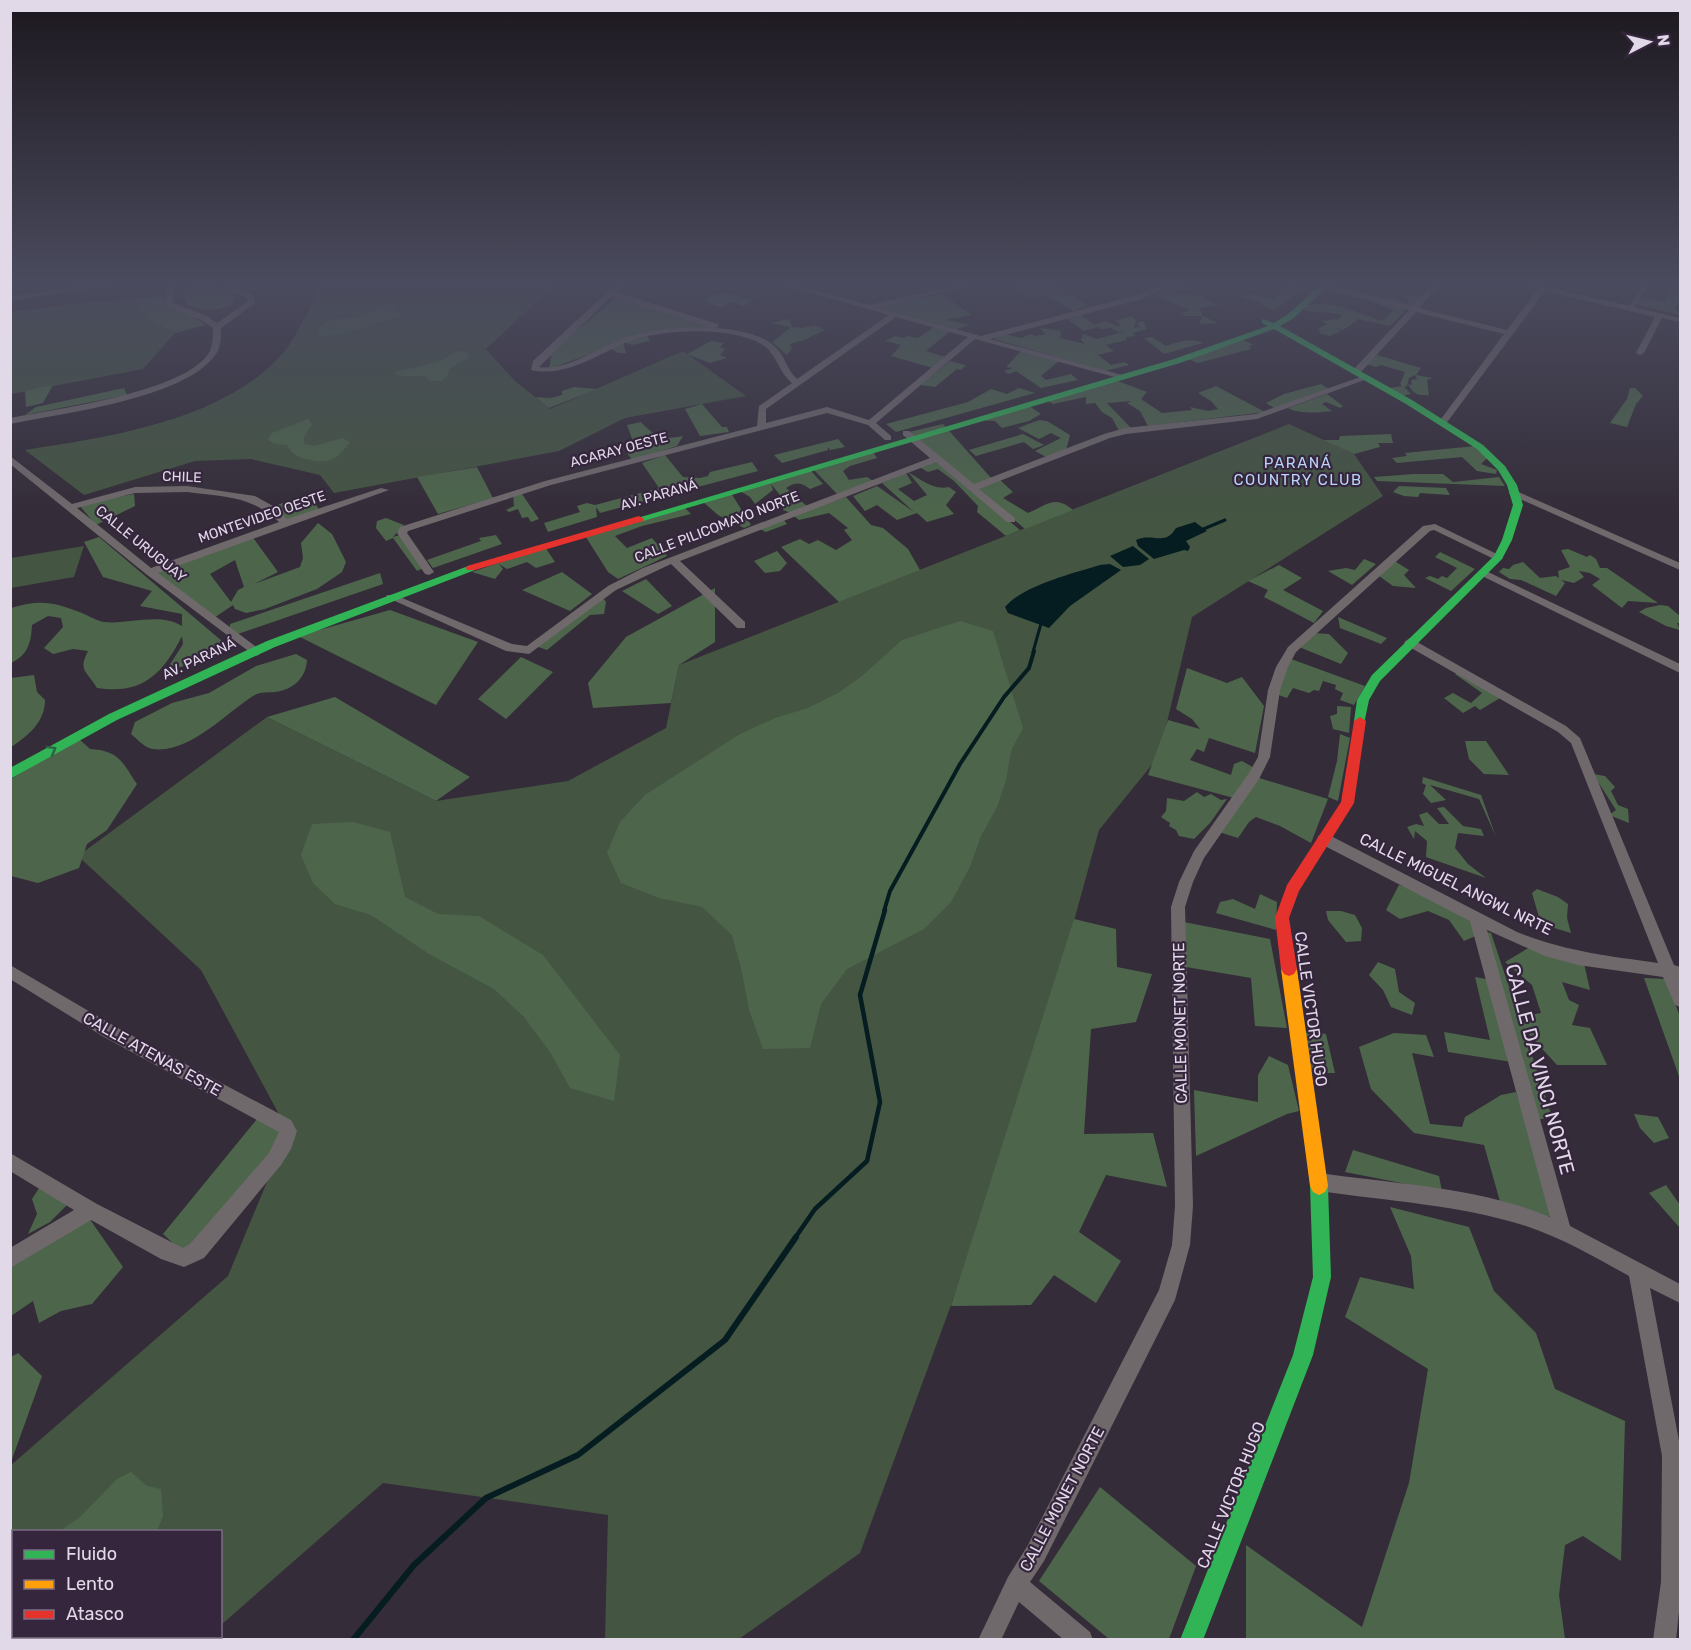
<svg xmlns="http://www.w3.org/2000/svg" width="1691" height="1650" viewBox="0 0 1691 1650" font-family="Rubik,sans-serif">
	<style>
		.green { fill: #445542 }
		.forest { fill: #4d664b; fill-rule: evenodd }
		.water { fill: #051d21 }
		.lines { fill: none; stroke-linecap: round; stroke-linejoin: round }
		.stream-far3 { stroke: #051d21; stroke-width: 3 }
		.stream-far2 { stroke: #051d21; stroke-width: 4 }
		.stream-far1 { stroke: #051d21; stroke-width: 4.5 }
		.stream { stroke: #051d21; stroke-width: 6 }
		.street { fill: #70696c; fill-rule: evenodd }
		.fast { fill: #30b455; fill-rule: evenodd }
		.slow { fill: #ff9f0a; fill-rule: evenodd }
		.jam { fill: #e5322d; fill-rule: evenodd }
		.oneway { stroke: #335f47 }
		.labels { text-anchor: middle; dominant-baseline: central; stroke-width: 4.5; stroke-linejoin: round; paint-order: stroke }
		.far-street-label { font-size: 14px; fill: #e2d9e8; stroke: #35263e }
		.far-neighbourhood-label { font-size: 15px; letter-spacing: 1.5px; fill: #bad4fa; stroke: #35263e }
		.street-label { font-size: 16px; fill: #e2d9e8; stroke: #35263e }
		.near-street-label { font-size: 20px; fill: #e2d9e8; stroke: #35263e }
	</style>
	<rect width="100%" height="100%" fill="#342c38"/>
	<path class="green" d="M322,284H555L486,349L515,381L550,409L683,351L746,396L625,418L559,451L334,493L320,475L251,459L195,461L84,495L25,450C109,437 226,420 284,352C299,334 310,304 322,284Z
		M134,299L146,319L175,333L143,369L11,394L10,312L80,303Z
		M1289,424L1354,454L1383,496L1192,617L1159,756L1099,830L1020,1117L860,1553L739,1639H605L608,1515L383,1483L221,1625L220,1532H14V1636L207,1637L204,1640L11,1639L10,1466L228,1276L288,1131L201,970L78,856L267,717L436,801L568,781L666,728L679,665Z
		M84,546L74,577L11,588V558Z"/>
	<path class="forest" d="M205,284L217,285L236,295L232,305C216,311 202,312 186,304L182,293L185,288Z
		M1010,284H1054L1087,305L1074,311L1046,295L1030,298Z
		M1175,284L1187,286L1172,292L1202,296L1217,306L1200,308L1203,316L1217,323L1200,324L1202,316H1185L1180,314L1189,310L1156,295Z
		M1292,285L1303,288L1273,311L1261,303L1240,296C1254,290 1264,298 1277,300L1274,297L1280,295L1281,291Z
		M1338,286L1374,297L1375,296C1385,298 1399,298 1407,305L1409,299L1401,296L1405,294L1422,297L1415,306L1376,297L1403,306L1405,311L1390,326L1359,319L1343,330L1335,327L1341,331L1330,336L1319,333L1321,331L1318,329L1327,324L1322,321L1338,319L1342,315C1329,311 1317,313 1304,310L1305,306C1330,299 1358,313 1382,321L1394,310L1368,300L1333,292Z
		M744,288L748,292L739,298L755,299L744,306L732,302L720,307L705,302L715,293L735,294Z
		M1663,288L1680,290V303L1673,309L1680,312V315L1635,304L1638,296L1664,302L1667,293Z
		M941,294L972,315L945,320L970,325L956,329L875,307Z
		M161,296L206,325L175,333L146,319L134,299Z
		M618,296L723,329H677L647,335L650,341L632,345L623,342L626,353H618L609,347L549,369L552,351Z
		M387,304L395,306L401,316L345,333L320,337L317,332C328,315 344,320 361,316C370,314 377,307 387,304Z
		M1081,315L1095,325L1105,321L1120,327L1119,323L1114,321L1131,316L1136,320L1134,328L1140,327L1137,323L1143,321L1147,329L1133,333L1135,336L1126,337V340L1106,345L1114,351L1098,355L1111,365L1125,362L1129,365L1105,371L994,339L1004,334L1022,338L1030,334L1039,337L1038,335H1046L1040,328L1061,331L1060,338L1085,344L1081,340L1083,334L1097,339L1126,331L1118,332L1111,328L1101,329L1098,327L1084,331L1067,319Z
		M789,319L792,327L803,328L814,325L825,330L804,340L790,344L792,349L787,355L772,342L791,327L771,323Z
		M934,327L950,331L926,351L949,358L933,368L891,356L901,345L885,341L895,336L903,338L908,336L918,338Z
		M1152,337L1166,346C1177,342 1191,337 1203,343L1164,354L1144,338Z
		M1243,340L1254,345L1249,346L1251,349L1198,363L1188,359Z
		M711,341L724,343L720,347L725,349L720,355L727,358L710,363L687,354Z
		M1022,350L1059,361L1041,376L1046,380L1071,374L1078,380L1041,388L1016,371L1009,374L1004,371L1013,368L1006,367Z
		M457,351L468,352L469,357L449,369L447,376L441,381H429L426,376H401L395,372L441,361Z
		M1377,355L1421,368L1416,375L1433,378L1427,380L1429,395C1418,396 1413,394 1408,384L1412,385L1411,380L1417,379L1415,375L1409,378L1407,386L1404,387L1411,394L1401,396L1389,388L1402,386L1400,384L1405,372L1381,365L1376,367L1365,364Z
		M950,361L966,365L961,370L957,369L935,387L920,385Z
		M1118,381L1147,392L1141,399L1162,413L1192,410L1190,407L1208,411L1218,409L1211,401L1198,393L1216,386L1265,412L1148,426L1140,411L1127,403L1132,401L1107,403L1133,430L1119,431L1112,418L1102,412L1095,403L1086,404V397L1053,404L1047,400Z
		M1321,384L1329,389L1274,408L1266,403L1284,394Z
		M53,385L43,403L26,407L25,391Z
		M574,387L597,389L549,408L535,397L551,398L562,395V391Z
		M124,388L127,395L25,415L36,407Z
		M1019,388L1035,393L896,432L886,424L968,402L991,389L1007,394Z
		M1630,388H1635L1643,396L1636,404L1627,427L1610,423L1627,399Z
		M1327,394L1343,406L1340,408L1326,402L1322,404L1332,411C1318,413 1299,414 1288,408Z
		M702,404L722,427H727L729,432L700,436L685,409Z
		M1029,406L1041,414L1029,421L1002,428L995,421L973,420Z
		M308,419L312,424L304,437V444L315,446L342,438L350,442C337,460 328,465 306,459C296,456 292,454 287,445L275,444L268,440L272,433Z
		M1039,420L1047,421L1070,435L1066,451L1046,457L1035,451L1061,438L1051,433L1039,439L1018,428Z
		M641,422C656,438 662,440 683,436L677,446L632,460L627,453L648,447L643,439L633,441L627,425Z
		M943,424L992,479L974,485L909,432Z
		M1023,434L1044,445L1033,449L1024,442L976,456L969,450Z
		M1391,434L1393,443H1378L1380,447L1354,454L1323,440H1339L1340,436Z
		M838,439L845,447L830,450L828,447V450L782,463L774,455Z
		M1475,446L1487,458L1481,464L1497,470L1496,474L1477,471L1462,457L1397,463L1392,458L1407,456L1405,453Z
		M872,451L877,458L850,466L843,471L849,480L867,477L873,481L837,494L814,470Z
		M665,455L683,477L700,478L708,476L710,472L752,462L758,471L600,513L596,507L597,517L548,532L544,523L580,512L577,506L587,503L595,505L659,488L642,463Z
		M937,461L1020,530L1006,536L977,512L978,506L954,481L938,469L928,472L919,467Z
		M477,467L493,498L438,514L417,477Z
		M811,471L823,484L810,489C800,482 796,482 786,488L808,507L791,513L783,510L784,500L771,484L773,490L755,504L750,497L740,491Z
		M908,472C920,479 935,491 949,487L956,492L946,505L954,514L927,522L917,513L897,520L877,505L865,511L853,496L877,486L914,512L882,483L906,473L912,483L898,489L914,501L927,495Z
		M1413,474H1443L1453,482L1499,477L1505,486L1377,481L1374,477Z
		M999,479L1013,492L1003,498L1028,513C1046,506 1054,494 1073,510L1025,529L978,489Z
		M1399,486L1446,488L1450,495L1420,493L1418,497L1404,496L1393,492Z
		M312,493L319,511L287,521L271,507Z
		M731,493L751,525L744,528L718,515L702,501Z
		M134,494L135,506L96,525L79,505Z
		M522,494L539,519L531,522L528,517L522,518L518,509L509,512L506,510L514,506L513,495Z
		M846,497L871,525L883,528L908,549L920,570L839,602L781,547L800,539L809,544L818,540L836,550L852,540L844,530L848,528L829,513L799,520L794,516L784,520L787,524L766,532L757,528Z
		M683,506L691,514L642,526L615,536L627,548L652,538L667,556L618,579L608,572L584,534Z
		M386,518L404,525L393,537L400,535L424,568L417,571L393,538L386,541L376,528L377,521Z
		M318,523L332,534L346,562L342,572L317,589L265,609L246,613L235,609L233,605L211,620L152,572L251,535L278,572L254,584L300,567L303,558L301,543ZM235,560L244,587L238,590L231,602L210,574Z
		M496,535L502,544L433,568L427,560L481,541L479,538Z
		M99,537L229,647L181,667L167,669L183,644L182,636C163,674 142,695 97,688C86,670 78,671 88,651L73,649L53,654L44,648L63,627L61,618L48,616L32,625C31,643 28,655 11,663V608C41,599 54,602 82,613C89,616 97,621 104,622C128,625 159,612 182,626V614L140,606L152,591L103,577L84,542Z
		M545,547L555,562L536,568L527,562L507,569L499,564L503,569L495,579L472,572Z
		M1568,549L1587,557L1590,555L1596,559L1600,568H1607L1658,603L1628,601L1622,608L1592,585L1600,579L1590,573L1579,571L1584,577L1574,583L1561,580L1565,583L1556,596L1521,580L1510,579L1499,572L1503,568L1509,569L1513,565L1523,562L1540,578L1556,576L1559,578L1558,571L1570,567L1561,550Z
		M777,551L787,563L780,571L765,573L754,561Z
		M1440,552L1475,569L1451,591L1425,578L1430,576L1438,579L1442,576L1447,578L1457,568L1435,557Z
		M1364,559L1376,564L1352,585L1328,571L1346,568L1355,570Z
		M1393,560L1409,570L1404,575L1416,588L1393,586L1379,576Z
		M1279,565L1302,578L1283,590L1323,611L1314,623L1264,597L1268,590L1248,581Z
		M562,572L592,594L570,611L522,590Z
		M380,573L383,584L229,637L230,624Z
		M646,579L672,606L658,614L622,591Z
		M715,588V642L679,665L671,703L593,708L588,683L626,637Z
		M600,594L606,602L604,614L590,615L547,650L530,644Z
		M1660,605L1668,606L1680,616V623H1677L1680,630L1666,626L1639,612L1646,608Z
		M390,610L478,642L436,705L298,636Z
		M1338,617L1387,638L1381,644L1340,628Z
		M960,621L993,631L1023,728L1011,751L1006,780L997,807L981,836L970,867L951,902L924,929L847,969L821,1004L810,1048L763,1049L749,1010L742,972L732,935L702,907L659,898L621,883L607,853L620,822L645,795L740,734L775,718L808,708L838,693L862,676L902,640Z
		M1313,633L1329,634L1348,653L1341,664L1299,647Z
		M296,654L307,660C306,678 293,690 275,692C267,693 261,691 253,696C226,713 189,754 153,749C145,748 137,739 131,734L135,722L172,703L209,693L256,666Z
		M521,657L553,672L506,719L478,699Z
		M1291,659L1365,686L1354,705L1340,700L1343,693L1335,689L1336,685L1323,681L1319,691L1314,690L1309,693L1293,688L1287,698L1276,694Z
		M1187,668L1227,683L1242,677L1264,706L1255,753L1209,738L1204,752L1197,749L1190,760L1231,775L1234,764L1242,761L1256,769L1234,798L1148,775L1168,720L1200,729L1192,719L1176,709Z
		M1460,672L1500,698L1480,710L1475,706L1463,713L1444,698L1453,693L1471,703L1482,693L1455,674Z
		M34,675L37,692L45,700C45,722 28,736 11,747V678Z
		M335,697L470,777L436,801L267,717Z
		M1337,706L1351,707L1349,733L1333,729L1330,716L1337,714Z
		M1340,734L1350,738L1338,801L1328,797L1337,761Z
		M78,738L90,749C120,751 122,762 137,784L107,830L87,844L79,868L38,883L11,876V779Z
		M1465,741H1486L1509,775L1484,774L1469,759Z
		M1593,774L1605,776L1615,787L1611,791L1618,805L1628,809L1629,823L1609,815L1616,810Z
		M1256,777L1328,799L1311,843L1280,826L1256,817L1249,822L1238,838L1219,832Z
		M1423,777L1481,795L1496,837L1479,799L1430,785L1446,800L1431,803L1423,794L1426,785L1422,783Z
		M1197,792L1204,797L1211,794L1221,800L1227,799L1210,823L1194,839L1179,836L1176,830L1169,826L1170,823L1161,817L1166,811L1167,798L1184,801Z
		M1444,807L1463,826L1481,829L1484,836L1458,833L1455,848L1468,864L1486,878L1426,857L1427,841L1415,831L1414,839L1407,827L1416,824L1424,826L1419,815L1427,812L1439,824H1449L1437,808Z
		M353,822L390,832L405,897L438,914L479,916L543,955L620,1055L614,1101L570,1088L550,1052L524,1017L494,989L429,954L371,915L335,904L313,883L301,855L312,824Z
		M1399,885L1415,889L1469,917L1480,934L1464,941L1449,920L1428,911L1400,919L1386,910Z
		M1537,889L1558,897L1568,904L1567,918L1571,933L1541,924L1532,893Z
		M1260,894L1277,902L1276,930L1216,913L1220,902L1233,899L1255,909Z
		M1326,911H1341L1355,915L1362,928L1361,941L1346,942L1328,920Z
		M1074,919L1116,929L1117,967L1152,974L1136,1022L1091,1029L1084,1134L1153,1133L1167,1187L1106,1175L1079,1232L1121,1261L1096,1303L1054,1275L1031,1305L951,1306Z
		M1184,922L1270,939L1287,1028L1255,1026L1251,978L1186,967Z
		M1481,931L1491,933L1519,1017L1541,1013L1532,985L1505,962L1530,947L1583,959L1590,990L1562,982L1569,1000L1579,1005L1572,1025L1590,1028L1607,1065H1557L1523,1028L1552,1117L1537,1120Z
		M1378,962L1395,969L1399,992L1415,1003L1412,1015L1391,1007L1383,990L1369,975Z
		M1475,977L1492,980L1512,1062L1448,1052L1444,1032L1490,1040Z
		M1644,978L1666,979L1680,1017V1079Z
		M1303,1031L1326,1034L1335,1073H1310Z
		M1394,1033L1426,1035L1434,1057L1412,1053L1430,1124L1462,1127L1465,1117L1501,1095L1516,1092L1556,1217L1503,1212L1484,1145L1414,1133L1371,1089L1359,1047Z
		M1269,1056L1288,1065L1299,1111L1287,1114L1196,1156L1194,1090L1258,1102V1075Z
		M262,1113L288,1131L188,1257L163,1234Z
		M1634,1114L1658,1117L1669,1138L1654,1143L1640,1128Z
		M1353,1150L1439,1176L1442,1191L1345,1172Z
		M43,1182L72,1200L50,1222L28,1234L37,1214L32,1199Z
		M1666,1185L1680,1205V1228L1649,1193Z
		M1390,1207L1469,1227L1494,1291L1536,1333L1555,1389L1625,1421L1621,1561L1583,1536L1565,1545L1559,1595L1565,1639H1246V1545L1362,1627L1409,1483L1428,1369L1345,1317L1360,1277L1414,1289L1411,1256Z
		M89,1218L123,1267L92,1304L61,1311L39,1323L33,1301L11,1316V1263Z
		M18,1353L42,1376L11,1462V1357Z
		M131,1472L147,1486L161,1489L163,1516L157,1531H60L80,1517L117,1479Z
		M1100,1487L1196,1566L1169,1639H1109L1039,1581Z"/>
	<path class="water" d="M1195,522L1207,531L1186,541L1190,547L1188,551L1184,550L1154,559L1138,546L1136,540C1153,532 1165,547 1176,528Z
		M1133,546L1149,559L1140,565L1123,567L1110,556Z
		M1110,564L1121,570L1070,606L1049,628L1008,613L1005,607C1022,586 1074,573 1100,565Z"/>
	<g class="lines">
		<path class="stream-far3" d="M1201,530L1225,520
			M1033,652L1042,620"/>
		<path class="stream-far2" d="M884,911L890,891L960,764L1004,697L1029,668L1034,651"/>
		<path class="stream-far1" d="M795,1238L815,1209L867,1161L880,1102L860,995L885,910"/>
		<path class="stream" d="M353,1640L414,1565L486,1498L578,1455L725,1340L796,1237"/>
		<path class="street" d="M127,284L123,286L83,289L10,301V297L83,285Z
			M167,284H174L173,303L207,316L217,323L247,302V298L232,292L228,284H234L238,288L253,295L255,303L221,328C221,337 221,347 216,354C185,399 62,413 10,424V418C55,409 188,392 210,351C213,344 213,335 213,328L201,320L166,306Z
			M616,284H624L616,292L718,324L719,326L715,328C736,330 765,333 779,351C786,360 788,371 797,379L889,315L781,284H791L869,305L963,284H975L878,308L981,336L1136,295L1166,284H1176L1142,299L990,339L1122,375V379L975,339L876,423L891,436V440H885L868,425L827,413L551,485L408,531L407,533L434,572L429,575L425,574L397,533L400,527L545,481L757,426L759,406L792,383C778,372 777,353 761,344C731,326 663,329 630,341C599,353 567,378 531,370L533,361ZM612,296L712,328H714C687,326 657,328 631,336C604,344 567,372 539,367ZM896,317L968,337L869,420L827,407L766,423V409Z
			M1324,284L1412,306L1433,284H1440L1419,308L1507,330L1538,289L1522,284H1533L1630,306L1641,285L1653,284L1647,288L1634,307L1680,318V322L1662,318L1644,353L1640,355L1636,353L1655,317L1545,291L1445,425L1442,426L1438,423L1504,334L1416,312L1359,374H1353V370L1409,310L1321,288V284Z
			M1658,284H1680V287Z
			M1363,376L1370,378L1257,419L1126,434L1110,438L979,489L1015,518V522H1007L936,462L680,561L745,622V628H737L671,564L616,590L529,654L506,651L386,597L387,595H395L512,644L527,646L608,586L643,568L930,458L903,435V431H909L974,484L1104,434L1125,428L1256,414Z
			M10,456L72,504L135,487L187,486L255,496L273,506L287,519L381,488L389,490L158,573L259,649V655L255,656L146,574L10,464ZM187,492C224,497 250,495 279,522L151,568L77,508L135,493Z
			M1514,490L1680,563V570L1511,495L1509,493Z
			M1435,524L1503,557L1502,559H1494L1434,530L1430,531L1296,652L1288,667L1280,690L1270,757L1259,779L1204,858L1193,882L1185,907L1193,1206L1190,1245L1175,1300L1044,1561L1030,1582L1090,1632L1093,1640H1064L1019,1602L1001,1640H978L1008,1577L1028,1545L1159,1290L1172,1245L1175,1206L1171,907L1179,882L1194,851L1249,773L1258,757L1268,690L1276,667L1288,647L1423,526Z
			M1484,570L1680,664V673L1480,575L1479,573Z
			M1410,638L1566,726L1580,738L1674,965L1680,967V1007L1675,1005L1663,977L1578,965L1545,956L1487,930L1570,1226L1680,1284V1303L1650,1288L1680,1446V1602L1676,1640H1653L1661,1582L1662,1456L1629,1276C1595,1257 1562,1238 1526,1226C1460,1205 1388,1201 1319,1191L1313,1188L1310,1182L1313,1176L1319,1173C1396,1184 1478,1187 1550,1217L1470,921L1319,843L1317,839L1319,835H1329L1517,932C1564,951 1608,956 1658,963L1571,743L1558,732L1406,645L1404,642Z
			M10,965L116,1027L291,1120L297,1131L291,1149L281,1165L204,1258L184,1267L161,1259L91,1220L10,1268V1248L74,1210L10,1171V1153L97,1204L183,1248L190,1244L269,1153L279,1132L104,1037L10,979Z"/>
		<path class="fast" d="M1322,284H1330L1294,318L1280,326L1412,400L1483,445L1505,466L1517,485L1523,505L1512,540L1502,559L1380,681L1369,700L1364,724L1360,725L1354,721L1357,700L1372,675L1494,556L1502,540L1513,505L1507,485L1498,470L1477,449L1406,404L1274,329L1180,363L643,521L639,522L634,519L1174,359L1268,326L1262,323V319L1274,323L1288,314Z
			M471,565L475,566V570L275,647L117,720L10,779V768L109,714L267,641Z
			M1319,1177L1325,1180L1328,1186L1331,1277L1313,1355L1203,1640H1180L1293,1355L1313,1277L1310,1186L1313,1180Z"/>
		<path class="slow" d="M1289,962L1294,964L1297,969L1328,1186L1325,1192L1319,1195L1313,1192L1310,1186L1281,969L1284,964Z"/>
		<path class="jam" d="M639,516L644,519L643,521L475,570H467L466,568L467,566Z
			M1360,717L1366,721L1354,803L1299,891L1289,918L1297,969L1294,974L1289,976L1284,974L1281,969L1275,918L1287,885L1341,802L1354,721Z"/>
	</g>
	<defs><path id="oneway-chevron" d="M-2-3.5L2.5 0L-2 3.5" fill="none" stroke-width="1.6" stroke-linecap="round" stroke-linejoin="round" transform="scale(1.5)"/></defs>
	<use class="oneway" href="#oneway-chevron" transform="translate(52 750) rotate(-29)"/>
	<linearGradient id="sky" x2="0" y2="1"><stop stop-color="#1d181f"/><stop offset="0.55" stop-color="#4a4b5e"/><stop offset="1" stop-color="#4a4b5e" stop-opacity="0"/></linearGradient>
	<rect width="1691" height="515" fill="url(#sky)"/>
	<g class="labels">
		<g class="far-street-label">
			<text transform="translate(619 450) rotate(-15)">ACARAY OESTE</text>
			<text transform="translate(182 477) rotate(2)">CHILE</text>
			<text transform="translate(659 495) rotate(-16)">AV. PARANÁ</text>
			<text transform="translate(262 517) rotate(-19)">MONTEVIDEO OESTE</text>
			<text transform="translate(717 527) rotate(-21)">CALLE PILICOMAYO NORTE</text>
			<text transform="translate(141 544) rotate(39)">CALLE URUGUAY</text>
			<text transform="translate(199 659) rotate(-25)">AV. PARANÁ</text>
		</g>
		<g class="far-neighbourhood-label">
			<text x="1298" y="463">PARANÁ<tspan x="1298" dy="17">COUNTRY CLUB</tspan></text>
		</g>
		<g class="street-label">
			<text transform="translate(1456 884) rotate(26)">CALLE MIGUEL ANGWL NRTE</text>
			<text transform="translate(1311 1009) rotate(82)">CALLE VICTOR HUGO</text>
			<text transform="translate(1180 1023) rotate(-91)">CALLE MONET NORTE</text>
			<text transform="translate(152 1054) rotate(29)">CALLE ATENAS ESTE</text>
			<text transform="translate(1231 1495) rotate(-68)">CALLE VICTOR HUGO</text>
			<text transform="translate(1062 1499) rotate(-62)">CALLE MONET NORTE</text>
		</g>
		<g class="near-street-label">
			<text transform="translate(1540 1069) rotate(75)">CALLE DA VINCI NORTE</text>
		</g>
	</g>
	<rect width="1691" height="1650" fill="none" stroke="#e2d9e8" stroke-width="24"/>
	<rect x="12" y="1530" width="210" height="108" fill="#35263e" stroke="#7a6e82" stroke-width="1.5"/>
	<rect x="24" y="1550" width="30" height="9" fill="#30b455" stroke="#7a6e82" stroke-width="1.5"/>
	<text x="66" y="1560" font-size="18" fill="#e2d9e8">Fluido</text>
	<rect x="24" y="1580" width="30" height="9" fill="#ff9f0a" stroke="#7a6e82" stroke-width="1.5"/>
	<text x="66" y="1590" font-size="18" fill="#e2d9e8">Lento</text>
	<rect x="24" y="1610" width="30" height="9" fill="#e5322d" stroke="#7a6e82" stroke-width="1.5"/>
	<text x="66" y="1620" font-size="18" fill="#e2d9e8">Atasco</text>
	<g transform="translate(1649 42) rotate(83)" stroke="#35263e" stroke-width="4.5" paint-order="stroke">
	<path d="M0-4.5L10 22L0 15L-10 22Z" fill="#e2d9e8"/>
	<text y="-9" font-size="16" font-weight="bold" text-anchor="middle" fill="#e2d9e8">N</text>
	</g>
</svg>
